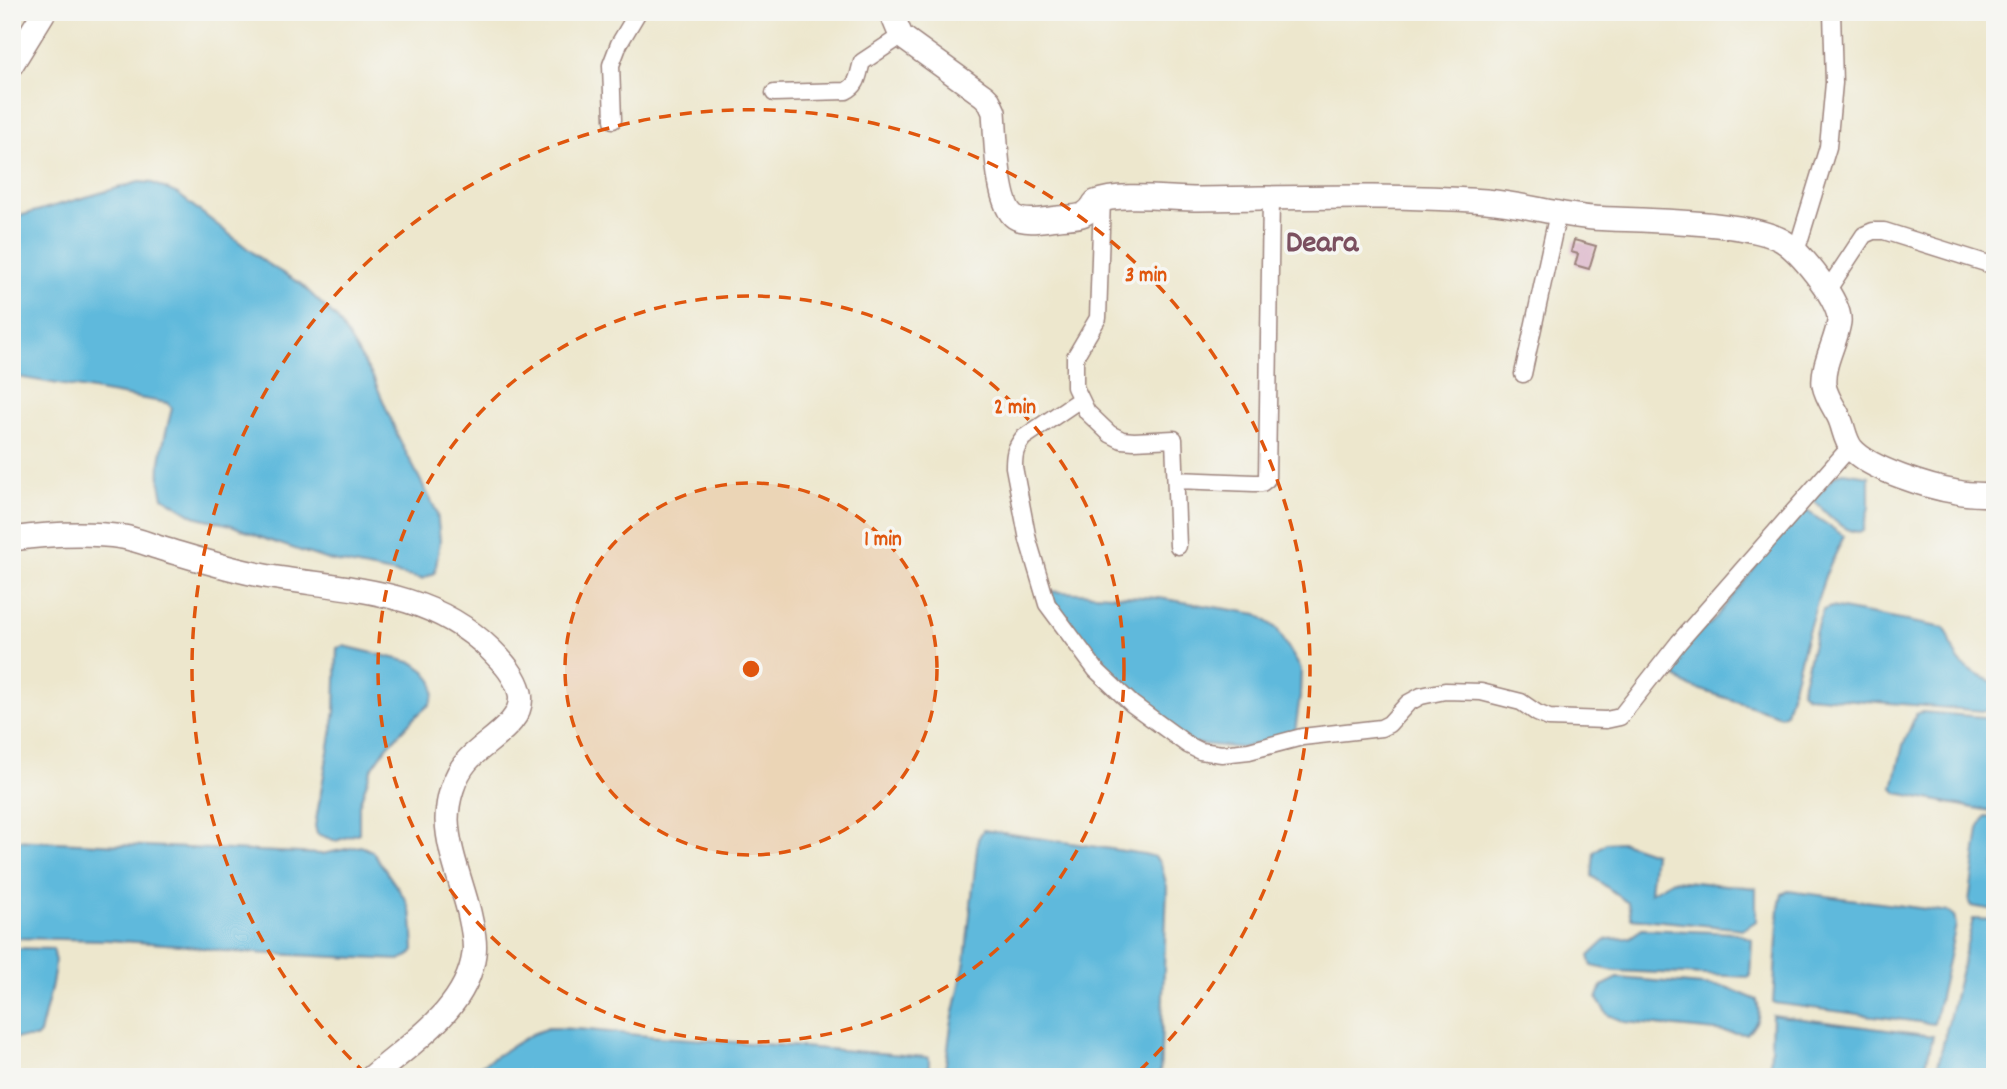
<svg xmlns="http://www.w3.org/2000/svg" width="2007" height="1089" viewBox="0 0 2007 1089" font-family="Dekko,sans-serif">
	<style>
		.water { fill: #5eb9dc; stroke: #546c84; stroke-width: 2 }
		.building { fill: #d7aac2 }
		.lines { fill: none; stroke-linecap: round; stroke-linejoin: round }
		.minor-casing { stroke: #9c837c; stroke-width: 19 }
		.secondary-casing { stroke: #9c837c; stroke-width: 26 }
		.minor { stroke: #fff; stroke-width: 16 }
		.secondary { stroke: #fff; stroke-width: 23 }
		.ring { fill: none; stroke: #e0560e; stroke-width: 3.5; stroke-dasharray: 12 9 }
		.labels { text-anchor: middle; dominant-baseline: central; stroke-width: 7; stroke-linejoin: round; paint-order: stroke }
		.district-label { font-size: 32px; font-weight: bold; fill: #7b5060; stroke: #f6f6f2 }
		.centre { fill: #e0560e; stroke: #f6f6f2; stroke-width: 3.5 }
		.ring-label { font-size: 21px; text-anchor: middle; font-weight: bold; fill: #e0560e; stroke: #f6f6f2; stroke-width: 7; stroke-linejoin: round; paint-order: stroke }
	</style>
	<rect width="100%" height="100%" fill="#f6f6f2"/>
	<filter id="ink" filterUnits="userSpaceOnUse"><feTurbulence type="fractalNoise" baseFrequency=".0143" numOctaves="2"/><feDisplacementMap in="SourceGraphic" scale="14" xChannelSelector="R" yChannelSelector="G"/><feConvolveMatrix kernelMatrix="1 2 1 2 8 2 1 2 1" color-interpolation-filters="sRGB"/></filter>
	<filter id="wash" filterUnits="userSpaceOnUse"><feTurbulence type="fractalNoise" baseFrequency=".00686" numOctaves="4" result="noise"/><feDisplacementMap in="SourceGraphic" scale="28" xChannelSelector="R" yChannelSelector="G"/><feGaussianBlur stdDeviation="1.57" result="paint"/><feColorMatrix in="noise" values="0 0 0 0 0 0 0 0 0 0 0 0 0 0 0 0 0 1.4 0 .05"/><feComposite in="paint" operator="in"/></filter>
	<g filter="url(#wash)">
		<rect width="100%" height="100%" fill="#ede7cd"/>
		<path class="water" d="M139,182L152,183L178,194L266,263L301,284L337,319L373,377L400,441L437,512L440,541L435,573L422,579L328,560L265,539L231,525L194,516L163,497C154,467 165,438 172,408L167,403L12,376V218Z
			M1843,472L1869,476V507L1863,531C1845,536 1828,514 1816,503L1814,499L1834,476Z
			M1807,511L1844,536L1825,576L1806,638L1786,713L1781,716L1686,685L1666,668L1677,651L1712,622L1797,515Z
			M1045,591L1159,598L1257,614L1277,629L1301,669L1300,696L1295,732L1242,748L1191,743L1126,697Z
			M1831,607L1944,628C1950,635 1950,641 1953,649C1959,668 1977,675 1995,683V712L1807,696L1801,691L1818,623L1823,610Z
			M344,646L414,663L425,671L433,682L434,694L430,704L413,719L387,747L371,770L359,805V833L336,841L317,834L315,826L335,712L337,648Z
			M1921,712L1995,718V812L1897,793L1893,788L1903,745L1916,714Z
			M1985,816L1995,817V910L1971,906L1969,902L1979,829Z
			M983,830L1144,854L1155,857L1161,864L1167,887L1160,1077H944L951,1026L965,961L978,839Z
			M12,840L322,854L361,846L372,851L406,900L412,918L414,950L409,956L399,960L231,952L180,945L107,940L12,938Z
			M1622,842L1654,853L1650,893L1673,880L1756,888V921L1744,929L1631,918L1628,903L1592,876L1594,852L1606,843Z
			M1788,891L1949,912L1954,916L1956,925L1934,1024L1773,1003L1779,908L1782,894Z
			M1973,919L1995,920V1077H1938L1937,1069Z
			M1642,929L1736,933L1752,939L1750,977L1615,971L1592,966L1589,956L1607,939L1629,938Z
			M12,948L53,949C60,966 44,1014 40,1034L36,1038H12Z
			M1618,978L1726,987L1757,1000C1761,1016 1758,1023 1746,1034L1625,1022L1608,1015L1597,999L1602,986Z
			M1772,1015L1933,1036L1923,1077H1770Z
			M548,1028C586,1028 622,1034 660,1037C748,1043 837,1049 925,1057L929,1058V1077H462L532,1034Z"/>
		<g id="blocks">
			<path class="building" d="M1574,240L1596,246L1589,269L1575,265L1578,254L1571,252Z"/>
		</g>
	</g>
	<g filter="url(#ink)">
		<use href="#blocks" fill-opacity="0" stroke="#9c837c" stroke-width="2"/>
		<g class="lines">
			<defs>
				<path id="minor" d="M774,93L846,91C859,85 858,74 862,62L901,36
					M613,120L611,65L619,44L638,12
					M1102,199L1098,318L1075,357V387L1087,412L1110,434L1122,440L1134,441L1174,439L1178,546
					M1796,252L1828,147L1834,83L1832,12
					M1827,291L1864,235L1873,231H1884L1995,266
					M1523,374L1558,213
					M1079,400L1023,438C1015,448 1014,455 1014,467L1028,540L1047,604L1096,670L1132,704L1188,745L1200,751L1222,754L1249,751L1302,737L1381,728L1389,724L1408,703L1421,696L1445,691L1481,692L1521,702L1537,713L1549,718L1606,720L1620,717L1679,642L1850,447
					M1176,480L1254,483H1262L1267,479L1271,198"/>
				<path id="secondary" d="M891,12L901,36L984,96L989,101L994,112C996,135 996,204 1015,217C1026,224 1046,219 1058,218C1076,216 1086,219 1095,202C1120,192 1169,199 1198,199C1294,198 1390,194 1486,201C1522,204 1557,215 1593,218C1636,221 1755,220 1786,243C1802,255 1842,302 1839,322C1836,343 1822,364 1824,385C1826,396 1833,406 1838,415C1844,426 1844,439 1852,449C1869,469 1931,488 1957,492C1969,495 1982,494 1995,495
					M12,64L44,12
					M12,539C48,534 87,532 123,537C136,539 150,545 163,549C197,559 231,570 265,576C346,590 429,588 491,650C503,662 516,676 520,693C526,723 483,742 467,761C454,776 447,800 447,820C448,851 462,883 469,912C472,926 476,941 474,954C467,1009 411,1043 372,1077"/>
			</defs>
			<use href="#minor" class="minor-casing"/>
			<use href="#secondary" class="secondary-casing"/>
			<use href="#minor" class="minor"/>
			<use href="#secondary" class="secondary"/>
		</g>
	</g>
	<circle cx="751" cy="669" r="186" fill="#e0560e" fill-opacity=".12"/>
	<g class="ring">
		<circle cx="751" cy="669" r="186"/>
		<circle cx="751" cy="669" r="373"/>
		<path d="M366 1074A559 559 0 1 1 1136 1074"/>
	</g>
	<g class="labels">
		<g class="district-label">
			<text x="1322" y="245">Deara</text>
		</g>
	</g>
	<circle cx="751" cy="669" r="10" class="centre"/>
	<g class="ring-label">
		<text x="1146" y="281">3 min</text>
		<text x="1015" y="413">2 min</text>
		<text x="883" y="545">1 min</text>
	</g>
	<rect width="2007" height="1089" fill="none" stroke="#f6f6f2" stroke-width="42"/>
</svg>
